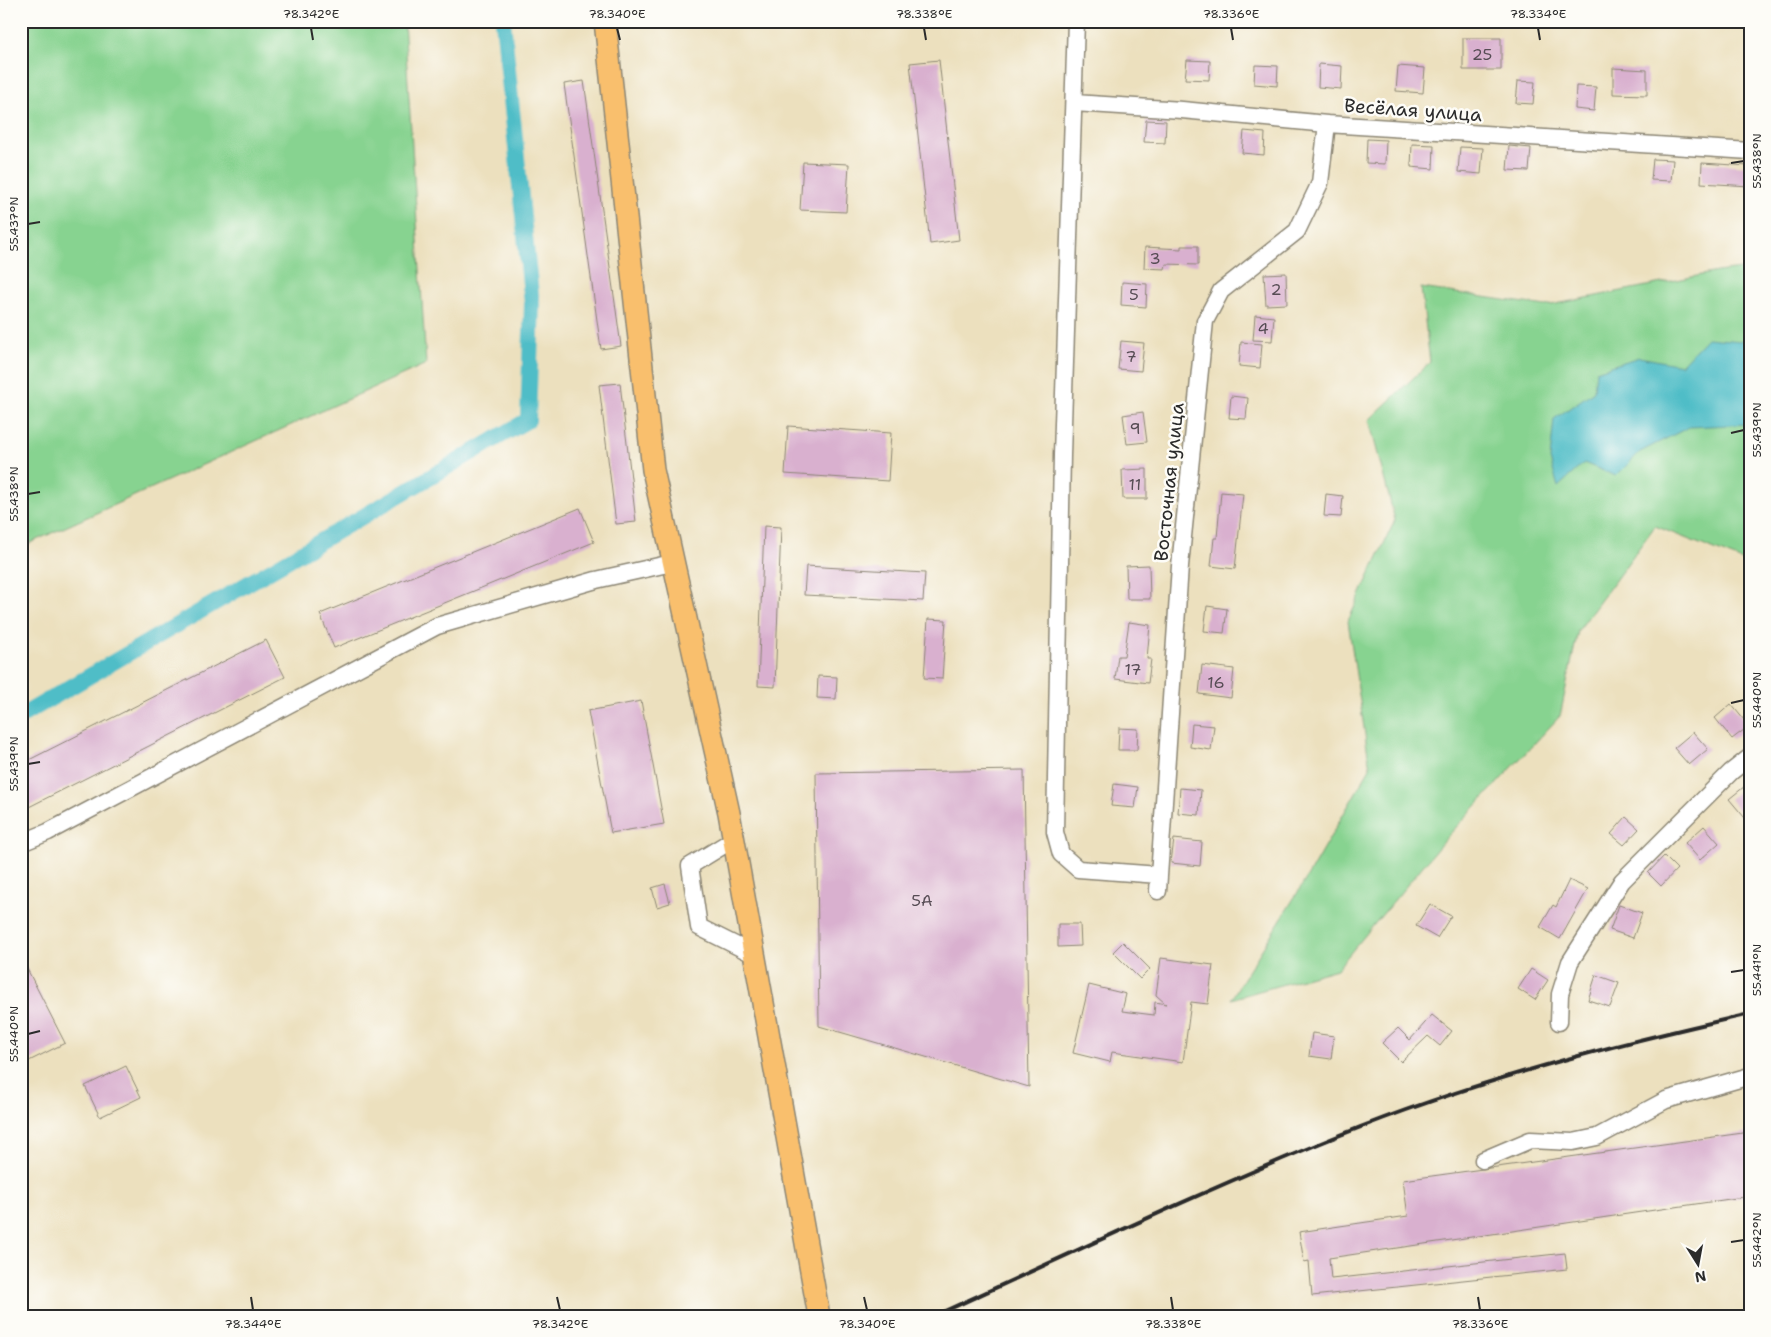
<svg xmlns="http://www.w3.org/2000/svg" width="1771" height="1337" viewBox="0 0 1771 1337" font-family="'Shantell Sans',sans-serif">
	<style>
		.green { fill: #87d390; stroke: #597f5e }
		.water { fill: #4fbdc7; stroke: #3d7479 }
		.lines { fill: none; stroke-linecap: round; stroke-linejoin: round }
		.canal { stroke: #4fbdc7; stroke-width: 16 }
		.building { fill: #d9b0cf }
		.minor-casing { stroke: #8c8674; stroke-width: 19 }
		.major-casing { stroke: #8c8674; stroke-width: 24 }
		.minor { stroke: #fff; stroke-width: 16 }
		.major { stroke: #f9bf6d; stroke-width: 21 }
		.rail { stroke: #2b2b2b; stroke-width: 4 }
		.ticks { fill: none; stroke: #2b2b2b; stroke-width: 2 }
		.labels { text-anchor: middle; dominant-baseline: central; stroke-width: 5; stroke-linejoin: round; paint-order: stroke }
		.number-label { font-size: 16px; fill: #564c54 }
		.street-label { font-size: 19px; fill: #2b2b2b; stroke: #fdfcf7 }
		.neatline { fill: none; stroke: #2b2b2b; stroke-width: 2 }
		.ticks-label { font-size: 12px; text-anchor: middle; fill: #2b2b2b }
	</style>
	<rect width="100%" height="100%" fill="#fdfcf7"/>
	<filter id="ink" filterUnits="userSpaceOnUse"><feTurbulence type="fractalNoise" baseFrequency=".02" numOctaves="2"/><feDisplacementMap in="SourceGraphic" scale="10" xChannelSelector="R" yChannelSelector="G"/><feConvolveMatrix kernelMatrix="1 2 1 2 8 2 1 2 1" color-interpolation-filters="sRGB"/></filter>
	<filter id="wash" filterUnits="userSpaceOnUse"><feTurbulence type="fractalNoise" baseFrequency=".0096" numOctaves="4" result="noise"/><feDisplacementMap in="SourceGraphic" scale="20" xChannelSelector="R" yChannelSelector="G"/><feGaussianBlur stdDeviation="1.12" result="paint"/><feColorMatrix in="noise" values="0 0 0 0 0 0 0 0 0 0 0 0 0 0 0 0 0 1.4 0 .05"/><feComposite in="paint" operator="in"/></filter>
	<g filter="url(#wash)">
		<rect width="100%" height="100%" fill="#ece0be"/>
		<path class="green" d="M21,21H404L426,364L21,547Z
			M1750,268V564L1655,526L1578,631L1560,716L1447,837L1337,969L1231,999L1306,879L1370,768L1348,621L1395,520L1369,420L1430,362L1421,288L1546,306L1717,272Z"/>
		<path class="water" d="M1750,330V424L1689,427L1640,452L1616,476L1584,463L1558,487L1550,459L1554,419L1594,391L1596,371L1639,357L1681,365L1707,338L1742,341Z"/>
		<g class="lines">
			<path class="canal" d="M21,716L528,420L532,304L503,21"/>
		</g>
		<g id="blocks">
			<path class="building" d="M1463,38H1501V70H1463Z
				M939,60L959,240L930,244L910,63Z
				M1187,60L1210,61L1209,80L1185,79Z
				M1319,64L1342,66L1341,89L1318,87Z
				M1255,65L1278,66L1277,86L1254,84Z
				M1398,66L1425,68L1423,93L1396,91Z
				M1613,68L1647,70V95L1613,94Z
				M584,81L621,346L601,349L564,84Z
				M1518,81L1535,82L1533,104L1516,103Z
				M1576,86L1596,87L1594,111L1575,109Z
				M1146,120L1166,121L1165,143L1144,142Z
				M1244,131L1265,133L1264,155L1242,153Z
				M1367,139L1386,140L1385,164L1366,163Z
				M1412,144L1434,145L1433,169L1411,167Z
				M1509,146L1531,148L1529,171L1507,170Z
				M1460,147L1483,148L1481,174L1458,172Z
				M1653,159L1673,160L1671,181L1651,180Z
				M803,162L849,164L846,212L800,210Z
				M1702,163L1750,166V186L1701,183Z
				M1181,246H1198V265L1166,264L1165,269L1144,268L1145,247L1181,249Z
				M1286,273L1287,304L1266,305L1264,274Z
				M1122,282L1147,284L1146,307L1121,305Z
				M1255,315L1274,317L1272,341L1253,340Z
				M1121,341L1144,343L1141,371L1118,369Z
				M1241,342L1262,344L1260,368L1239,366Z
				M620,383L636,522L616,524L599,385Z
				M1231,396L1248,398L1246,419L1229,418Z
				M1143,412L1147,442L1127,444L1123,415Z
				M788,426L891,433L888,481L785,474Z
				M1147,469V499H1123L1122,470Z
				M1221,492L1243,494L1235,569L1211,566L1214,538H1217Z
				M1326,494L1343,496L1341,517L1324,516Z
				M580,508L594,542L334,648L320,614Z
				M764,526L781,527L775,687L758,686Z
				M1149,565L1150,599H1127L1126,566Z
				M806,566L925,573L923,601L804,595Z
				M1207,606L1227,609L1224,633L1204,631Z
				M928,619L946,620L942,679L924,678Z
				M1129,622L1150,625L1147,659H1151L1148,683L1115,679L1118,656H1124Z
				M266,640L285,677L21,811V764Z
				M1202,665L1234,669L1231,698L1199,694Z
				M818,676L837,677L836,699L817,698Z
				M641,701L664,824L611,833L588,711Z
				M1731,704L1749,726L1732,739L1715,718Z
				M1192,724L1214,726L1211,750L1190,747Z
				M1119,728L1138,729L1137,750H1118Z
				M1693,732L1708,749L1689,765L1674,748Z
				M1024,770L1029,1087L819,1026L816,773Z
				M1750,782V824L1729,799Z
				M1114,784L1138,787L1135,808L1111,806Z
				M1180,788L1201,790L1199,815L1178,813Z
				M1626,817L1639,829L1624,845L1611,834Z
				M1704,826L1719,843L1700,860L1685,843Z
				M1174,839L1202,842L1200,866L1171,863Z
				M1664,856L1677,869L1661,886L1648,873Z
				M1569,880L1588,889L1560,939L1540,927L1553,905L1556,907Z
				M665,884L670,903L657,907L652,888Z
				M1430,904L1451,916L1437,938L1416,926Z
				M1619,905L1642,913L1633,938L1610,930Z
				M1058,924H1080L1081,946L1058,947Z
				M1123,942L1150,969L1140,979L1113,952Z
				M21,957L65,1043L25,1063L21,1056Z
				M1161,958L1213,965L1208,1004L1191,1002L1183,1062L1112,1052L1110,1062L1073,1053L1089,985L1126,994L1122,1011L1154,1015L1155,1002L1166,1004L1156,995Z
				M1531,969L1548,980L1535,1000L1518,989Z
				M1596,975L1619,983L1610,1007L1588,1000Z
				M1432,1015L1452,1031L1440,1046L1428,1036L1401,1062L1382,1043L1398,1028L1410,1040Z
				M1312,1033L1334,1036L1331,1059L1309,1056Z
				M126,1066L141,1097L100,1117L85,1086Z
				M1750,1132V1196L1329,1258L1331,1279L1565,1253L1567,1269L1312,1296L1309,1261L1304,1262L1299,1232L1408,1216L1403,1180Z"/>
		</g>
	</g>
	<g filter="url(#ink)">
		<use href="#blocks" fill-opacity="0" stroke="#8c8674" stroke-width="1"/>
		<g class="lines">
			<defs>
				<path id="minor" d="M1076,21L1062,455L1055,832L1061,854L1078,869L1159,875
					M1074,103L1182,110L1327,124L1750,151
					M734,839L690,866L699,927L755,955
					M21,843L48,832L437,626L596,580L672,563
					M1158,891L1180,566L1205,321L1221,291L1297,231L1320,183L1327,124
					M1559,1022L1560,994L1570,962L1622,881L1731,772L1750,757
					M1483,1160L1530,1140L1573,1142L1597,1137L1666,1100L1750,1076"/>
				<path id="major" d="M605,21L653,470L729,813L819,1316"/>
			</defs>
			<use href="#minor" class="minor-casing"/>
			<use href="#major" class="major-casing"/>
			<use href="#minor" class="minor"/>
			<use href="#major" class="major"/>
			<path class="rail" d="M934,1316C1068,1255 1202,1191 1338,1136C1471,1082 1610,1045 1750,1014"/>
		</g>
	</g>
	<path class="ticks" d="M311,28L313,40M617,28L620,40M924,28L926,40M1231,28L1233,40M1538,28L1540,40M1731,163L1744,161M28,224L40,222M1731,433L1744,430M28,494L40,492M1731,703L1744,700M28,764L40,762M1731,972L1744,970M28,1034L40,1031M1731,1242L1744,1240M251,1297L253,1310M557,1297L560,1310M864,1297L867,1310M1171,1297L1173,1310M1478,1297L1480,1310"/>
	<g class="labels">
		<g class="number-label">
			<text x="1482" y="54">25</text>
			<text x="1155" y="258">3</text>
			<text x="1276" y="289">2</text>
			<text x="1134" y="294">5</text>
			<text x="1263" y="328">4</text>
			<text x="1131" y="356">7</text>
			<text x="1135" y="428">9</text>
			<text x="1135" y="484">11</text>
			<text x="1133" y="669">17</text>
			<text x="1216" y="682">16</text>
			<text x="922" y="900">5А</text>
		</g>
		<g class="street-label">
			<text transform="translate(1413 110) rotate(4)">Весёлая улица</text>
			<text transform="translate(1169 482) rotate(-84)">Восточная улица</text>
		</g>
	</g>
	<rect width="1771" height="1337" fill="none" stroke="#fdfcf7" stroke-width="55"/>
	<g transform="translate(1698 1264) rotate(169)" stroke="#fdfcf7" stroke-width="4" paint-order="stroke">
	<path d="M0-4L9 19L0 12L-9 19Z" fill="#2b2b2b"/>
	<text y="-8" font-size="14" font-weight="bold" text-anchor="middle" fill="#2b2b2b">N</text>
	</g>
	<rect x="28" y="28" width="1716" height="1282" class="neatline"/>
	<g class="ticks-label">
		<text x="311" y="18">78.342°E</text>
		<text x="617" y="18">78.340°E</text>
		<text x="924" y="18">78.338°E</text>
		<text x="1231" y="18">78.336°E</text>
		<text x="1538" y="18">78.334°E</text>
		<text transform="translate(1757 161) rotate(-90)" y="4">55.438°N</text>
		<text transform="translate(14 224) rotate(-90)" y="4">55.437°N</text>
		<text transform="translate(1757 430) rotate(-90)" y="4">55.439°N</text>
		<text transform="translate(14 494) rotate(-90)" y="4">55.438°N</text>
		<text transform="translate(1757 700) rotate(-90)" y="4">55.440°N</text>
		<text transform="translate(14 764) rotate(-90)" y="4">55.439°N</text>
		<text transform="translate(1757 970) rotate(-90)" y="4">55.441°N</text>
		<text transform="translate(14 1034) rotate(-90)" y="4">55.440°N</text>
		<text transform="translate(1757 1240) rotate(-90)" y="4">55.442°N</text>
		<text x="253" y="1328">78.344°E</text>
		<text x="560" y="1328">78.342°E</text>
		<text x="867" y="1328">78.340°E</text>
		<text x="1173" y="1328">78.338°E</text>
		<text x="1480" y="1328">78.336°E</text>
	</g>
</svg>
